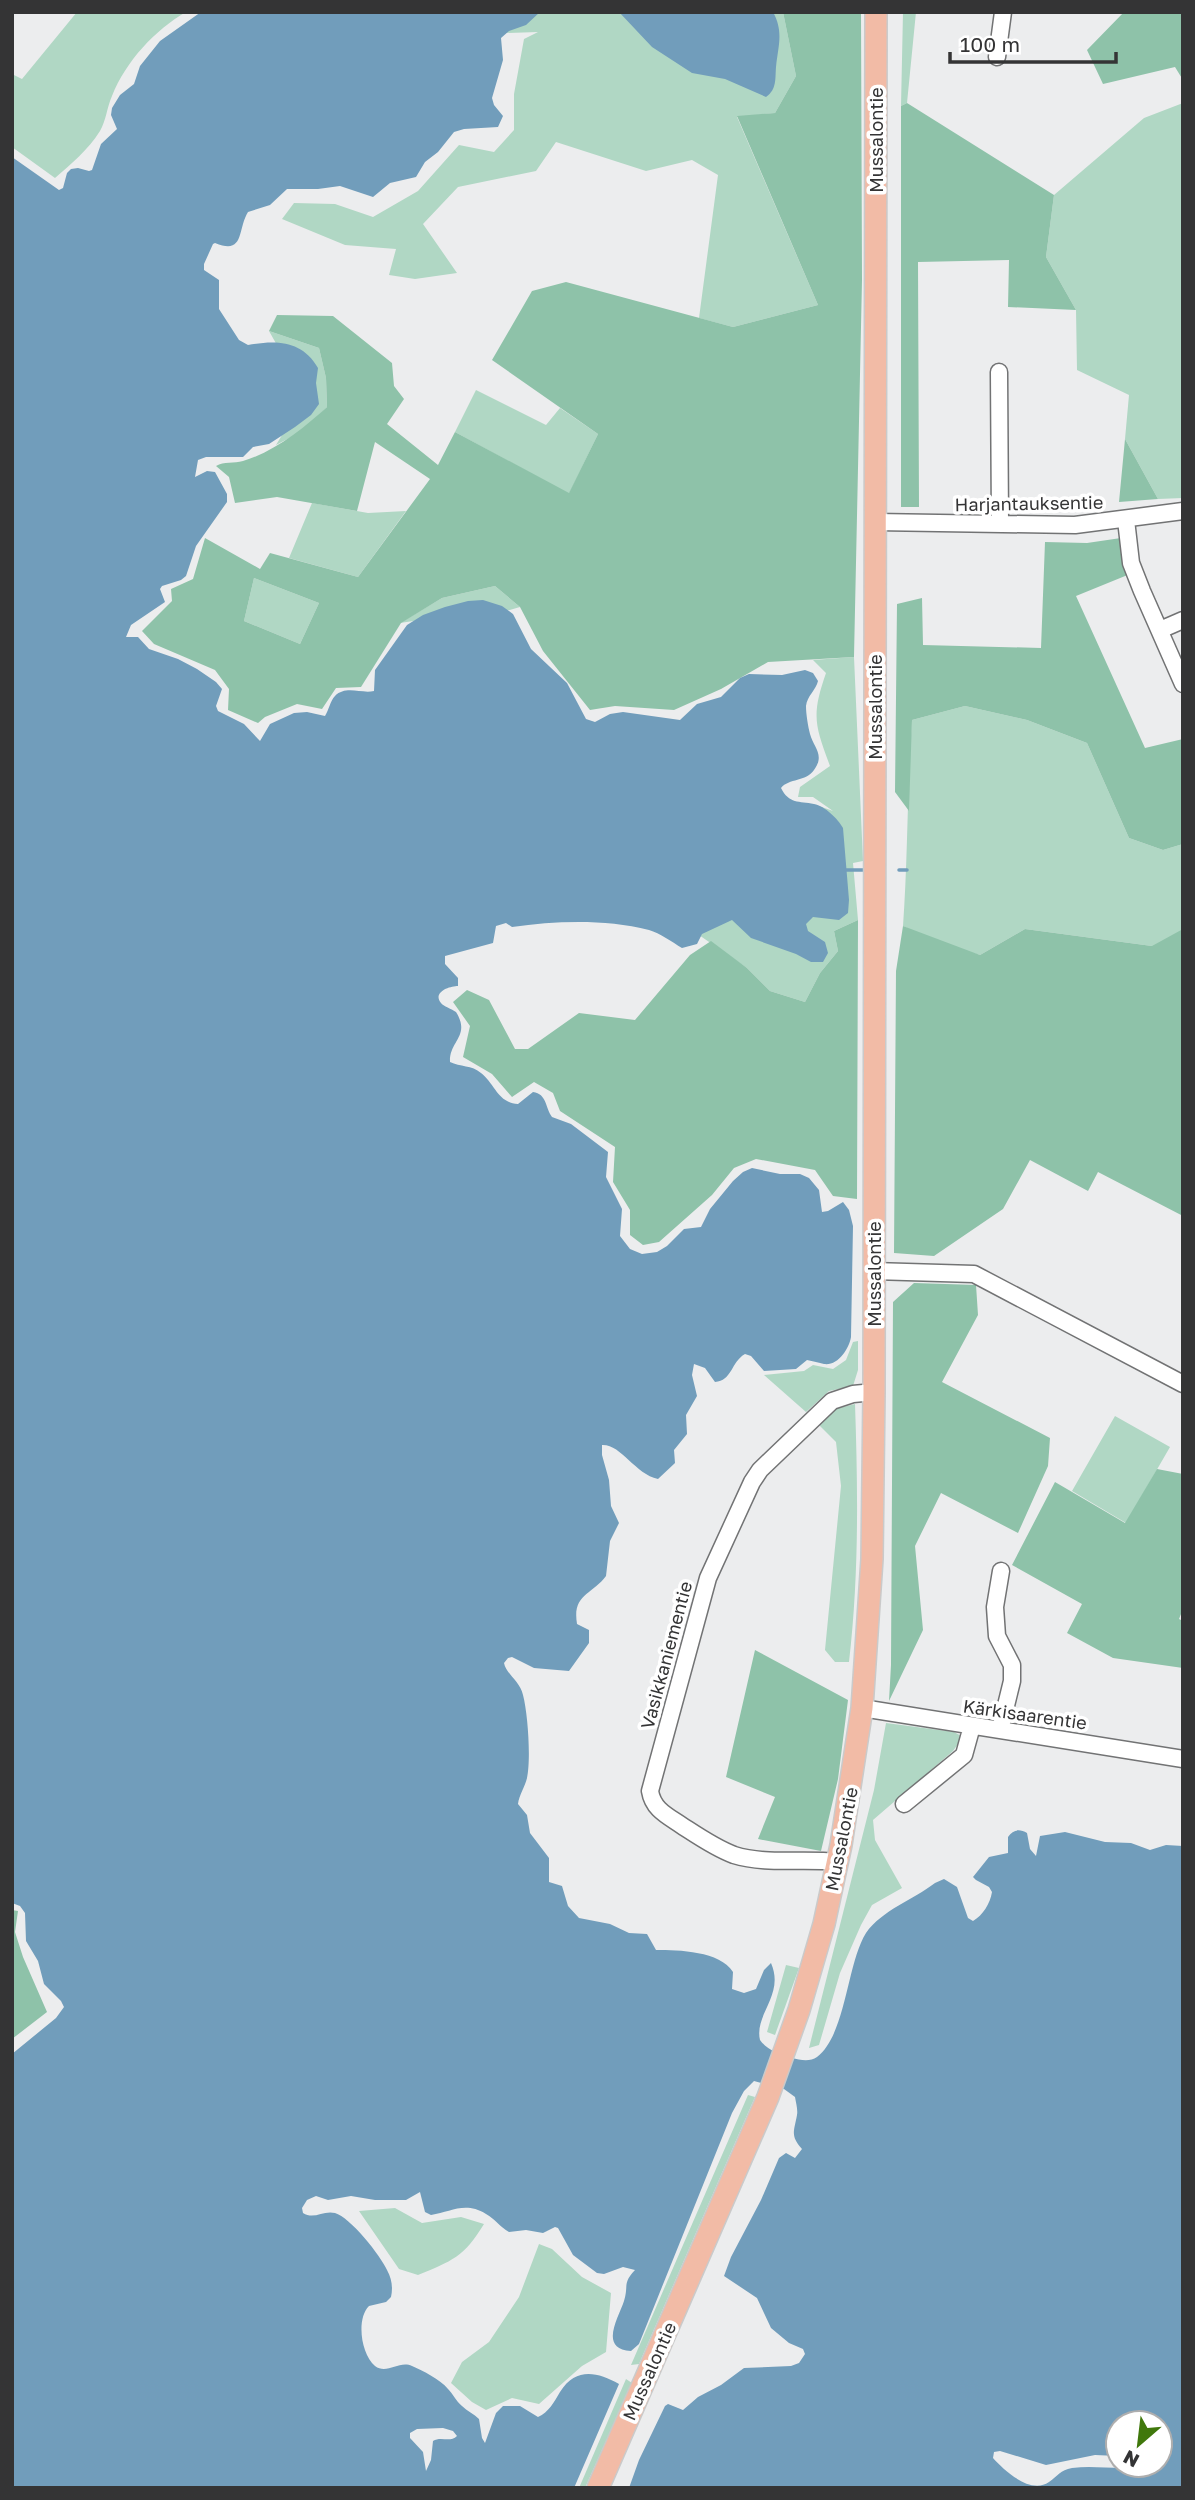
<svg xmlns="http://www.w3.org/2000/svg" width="1195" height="2500" viewBox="0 0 1195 2500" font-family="'Golos Text',sans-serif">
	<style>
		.green { fill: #b0d7c4 }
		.forest { fill: #8ec2a9; fill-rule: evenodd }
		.water { fill: #719dbb; fill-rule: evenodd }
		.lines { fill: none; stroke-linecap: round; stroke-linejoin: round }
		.stream { stroke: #719dbb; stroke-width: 3.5 }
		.minor-casing { stroke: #727374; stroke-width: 19 }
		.major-casing { stroke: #cacaca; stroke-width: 24 }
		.minor { stroke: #fff; stroke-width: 16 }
		.major { stroke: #f2bba6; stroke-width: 21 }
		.labels { text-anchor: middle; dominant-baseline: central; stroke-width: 7; stroke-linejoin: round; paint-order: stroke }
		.street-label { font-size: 18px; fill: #343435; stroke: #fff }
	</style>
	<rect width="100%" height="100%" fill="#ecedee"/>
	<path class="green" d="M77,12H186C155,30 126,61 112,96C107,107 106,121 100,131C88,150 71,164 55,178L12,147V74L22,79Z
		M501,12H783L796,76L775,113L737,117L818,305L733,327L699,318L718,175L692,160L646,171L556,142L536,171L458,187L423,224L457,273L415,279L389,275L396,249L345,245L282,219L294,203L335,204L373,217L418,191L459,145L494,152L514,130V94L524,39L538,32L505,33Z
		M903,12H916L907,103L901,106Z
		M1183,103V498L1158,499L1125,439L1129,395L1077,370L1076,310L1046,257L1054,195L1144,118Z
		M269,331L319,348L326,378L327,407L301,432L276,445L293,417L282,354Z
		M476,390L546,425L560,408L598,434L569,494L455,432Z
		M312,503L368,513L406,511L358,577L289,558Z
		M254,578L319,603L300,644L244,621Z
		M495,586L520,607L474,620L447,616L400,623L442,598Z
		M854,657L863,861L853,863L858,920L834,931L838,951L820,973L805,1002L770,991L747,968L696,933L835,875L819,806L833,811L813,797H798L800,787L830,766C815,725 811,716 826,673L813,660Z
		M965,706L1027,720L1087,743L1129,838L1163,850L1183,844V946H1152L1025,929L980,955L939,944L903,926C908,857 907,789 912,720Z
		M858,1341V1370L853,1386L829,1391L806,1412L764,1375L804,1371L813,1365L833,1369L846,1360L853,1342Z
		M855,1404C858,1491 859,1576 849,1662H835L825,1650L841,1486L836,1442L815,1421L835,1409Z
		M1115,1416L1170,1447L1126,1523L1072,1491Z
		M886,1723L954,1732L963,1737L953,1751L873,1820L875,1840L902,1888L872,1905L861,1925L840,1973L819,2045L809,2048L874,1790Z
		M786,1965L799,1968L775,2035L767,2032Z
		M748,2095L755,2097L639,2364L631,2365Z
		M395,2208L422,2223L461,2217L484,2224C464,2257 452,2261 418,2275L399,2269L359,2211Z
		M539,2244L552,2249L582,2277L611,2293L606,2352L582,2366L539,2404L512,2398L486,2410L472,2402L451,2383L462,2362L489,2342L519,2297Z
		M626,2379L632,2383L585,2488H579Z"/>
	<path class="forest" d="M783,12H861L862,280L854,657L768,662L721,689L674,710L615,706L590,710L543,651L520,607L495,586L442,598L401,623L361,687L336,688L322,709L297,704L265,717L258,723L228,710L229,689L215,670L154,644L142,631L172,601L171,589L193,579L205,538L260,569L270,553L358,577L430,479L375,442L357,511L277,497L235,503L229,477L216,466C224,461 234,464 243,461C274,452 304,428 327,407L326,378L319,348L269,331L277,315L333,316L392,363L394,386L404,399L387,424L438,465L455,432L569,493L598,434L492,360L532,291L566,282L733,327L818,305L737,116L775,113L796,76ZM254,578L319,603L300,644L244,621Z
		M1124,12H1183V80L1175,67L1103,84L1087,50Z
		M907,103L1054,195L1046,257L1076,310L1008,307L1009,260L918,262L919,507H901V106Z
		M1125,439L1158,499L1119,502Z
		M1121,538L1130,574L1076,596L1145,748L1183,739V844L1163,850L1129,838L1087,743L1027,720L965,706L912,720L909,811L895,792L897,604L922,598L923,645L1041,648L1045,542L1087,543Z
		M858,920L857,1199L833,1196L815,1170L756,1159L734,1168L712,1195L659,1242L643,1245L630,1235V1210L613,1182L615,1147L560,1111L553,1093L534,1082L512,1097L492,1074L463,1057L470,1026L453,1002L467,990L489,1000L515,1049H528L579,1013L635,1020L690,955L711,941L747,968L770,991L805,1002L820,973L838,951L834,931Z
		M903,926L980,955L1025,929L1152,946L1183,929V1216L1098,1172L1088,1191L1030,1160L1003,1209L934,1256L894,1253L896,971Z
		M914,1283L976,1285L978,1315L942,1382L1050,1438L1048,1466L1018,1533L941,1493L915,1546L923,1630L889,1701L891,1665L893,1302Z
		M1157,1469L1183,1474V1609L1179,1619L1183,1621V1668L1113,1658L1067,1633L1082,1604L1012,1565L1055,1482L1125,1523Z
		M755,1650L848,1700L838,1779L821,1851L758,1839L775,1797L726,1777Z
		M12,1910L18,1911L15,1932L23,1957L47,2012L12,2039Z"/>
	<path class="water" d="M201,12H540L526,25L509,31L501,38L503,60L492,98L494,105L503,116L498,127L464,129L454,132L438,152L425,162L416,177L390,183L373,197L340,186L318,189H287L270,205L248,212C237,230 245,255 215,243L213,244L204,264V270L219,280V309L239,340L248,345C276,340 302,340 318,368L316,383L319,404L311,415L295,427L269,444L253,447L243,457H206L198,460L195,477L207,471L215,472L227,494V502L196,546L186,576L181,580L162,586L160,589L165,602L131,625L126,637H138L149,649L178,659L197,669L216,682L222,689L216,706L218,711L244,724L260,741L270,724L294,713L307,712L325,716C329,710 330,701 335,696C346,685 361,694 374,691L375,670L407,625L423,615L445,607L468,601L483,600L502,606L513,614L531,649L567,683L586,719L595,722L610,714L623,712L680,720L697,704L721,697L740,678L749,674L782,675L805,670L813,673L818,681C816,690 807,696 806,706C806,714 808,726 810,734C814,748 825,755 814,770C806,782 789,778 781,788C789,804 799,801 814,804C825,806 838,819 843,828L849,900L848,913L839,920L813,917L806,924L808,931L825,942L828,953L823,962H811L796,954L751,938L732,920L702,934L697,944L682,948C672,942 660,933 649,930C605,919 556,921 512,927L506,923L496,926L493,943L445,956V964L458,978V986C450,986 432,992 441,1003C443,1006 452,1009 456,1012C471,1036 449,1041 450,1062C460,1067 472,1065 481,1073C495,1084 498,1103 518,1104L533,1092C547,1094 545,1107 552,1117L571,1124L608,1152L606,1177L622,1209L620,1236L630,1249L642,1254L657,1252L667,1246L684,1229L701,1227L710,1209L733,1181L743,1172L752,1168L780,1174H800L809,1178L819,1190L822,1212L828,1211L843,1202L849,1210L853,1226L851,1337C849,1349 838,1366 824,1364C819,1363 813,1361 807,1360L796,1369L764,1371L751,1356L745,1354C731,1362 732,1381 715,1382L705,1368L694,1364L692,1375L697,1396L686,1415L687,1434L674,1450L675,1463L658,1479C635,1474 621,1444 602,1445V1455L609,1480L611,1506L619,1523L610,1541L606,1576C592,1595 572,1594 577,1624L589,1630V1643L569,1671L534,1668L512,1657L508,1658L504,1663C506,1674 520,1681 523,1695C528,1714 531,1759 527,1778C525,1787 519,1795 518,1804L527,1815L530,1833L549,1858V1882L562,1886L568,1906L579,1918L610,1924L629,1933L647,1934L656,1950C679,1950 720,1951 733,1972L732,1989L744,1993L756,1989L764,1970L771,1963C785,1995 754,2014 760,2040C767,2050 780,2055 792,2058C800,2060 810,2062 817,2057C846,2035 847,1963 866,1933C882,1910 913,1900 935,1883L944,1879L957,1887L968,1918L973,1921C983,1915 990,1904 992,1892L989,1887L976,1880L973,1877L989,1857L1008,1853V1837C1013,1829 1020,1829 1027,1833L1030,1849L1036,1856L1040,1836L1065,1832L1105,1842L1131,1843L1150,1850L1166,1845L1183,1846V2488H629L639,2460L665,2406L668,2404L683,2410L698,2397L721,2385L744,2368L791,2366L799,2363L805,2354L803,2349L789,2343L771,2328L757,2298L724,2276L731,2257L761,2200L779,2158L786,2153L795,2158L802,2149C790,2135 794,2132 797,2115C798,2110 796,2103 795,2097L784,2089L754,2081L744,2091L732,2113L639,2344L631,2351C598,2349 619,2317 624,2301C629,2285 622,2284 635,2270L623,2267L604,2274L597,2273L573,2255L558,2228L555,2227L543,2233L526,2230L509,2232C500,2227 495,2219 486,2214C465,2201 451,2212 431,2215L425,2212L420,2192L406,2200H375L351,2196L328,2200L316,2196L307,2200L302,2208L303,2213C314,2220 323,2210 335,2213C350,2217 381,2256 387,2270C392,2279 393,2288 391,2297L386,2302L369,2306C356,2319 361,2354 375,2366C387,2375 399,2360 412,2366C423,2371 440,2379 448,2389C453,2394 456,2401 462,2406C467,2411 474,2414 479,2419L482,2438L485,2443L496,2413L503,2406H520L538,2417C549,2412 554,2402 560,2392C576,2367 597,2372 619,2384L574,2488H12V2054L56,2018L64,2007L61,2001L44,1984L38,1961L26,1941L25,1913L20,1906L12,1903V157L59,190L63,188L67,173L71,169L78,168L89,171L92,170L101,144L117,129L111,115L112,108L120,95L134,84L140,66L160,41ZM1118,2423H1160V2465C1147,2465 1135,2468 1122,2468C1105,2468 1089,2466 1072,2468C1060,2470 1058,2476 1049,2482C1030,2495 1004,2470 993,2458L994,2452L1000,2451L1046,2465L1095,2455L1118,2456ZM443,2428L453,2431L457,2436C450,2443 441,2436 433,2441L431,2460L426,2471L423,2452L410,2438V2433L417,2429Z
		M619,12H773C784,32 778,46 776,67C775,79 777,89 766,97L725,79L692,73L652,47Z"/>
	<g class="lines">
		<path class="stream" d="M846,870H865
			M899,870H907"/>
		<defs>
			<path id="minor" d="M997,57L1003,12
				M999,372L1000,524
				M1126,520L1131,563L1142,591L1183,684
				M875,522L1075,525L1183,511
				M1160,630L1183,620
				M873,1271L974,1274L1183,1384
				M862,1708L1183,1759
				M1000,1730L1012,1681V1665L997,1636L995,1607L1001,1571
				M904,1804L964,1755L972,1726
				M837,1862C804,1858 766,1865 734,1855C715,1848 698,1836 681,1825C666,1815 653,1809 650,1791L708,1578L752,1482L760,1470L832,1401L853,1394L874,1392"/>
			<path id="major" d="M598,2488L768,2097L799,2010L824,1924L841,1845L862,1708L872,1559L874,1392L876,12"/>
		</defs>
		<use href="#minor" class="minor-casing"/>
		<use href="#major" class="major-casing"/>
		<use href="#minor" class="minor"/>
		<use href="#major" class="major"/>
	</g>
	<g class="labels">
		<g class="street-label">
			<text transform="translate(876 140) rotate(-90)">Mussalontie</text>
			<text transform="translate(1029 503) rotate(-1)">Harjantauksentie</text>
			<text transform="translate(875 707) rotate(-90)">Mussalontie</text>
			<text transform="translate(874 1274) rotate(-90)">Mussalontie</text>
			<text transform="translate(666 1655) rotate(-75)">Vasikkaniementie</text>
			<text transform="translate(1025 1714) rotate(8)">Kärkisaarentie</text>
			<text transform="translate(841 1839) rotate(-79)">Mussalontie</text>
			<text transform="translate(649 2371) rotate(-66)">Mussalontie</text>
		</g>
	</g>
	<rect width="1195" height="2500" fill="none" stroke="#343435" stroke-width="28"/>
	<g transform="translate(1139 2444) rotate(208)"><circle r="33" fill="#ffffff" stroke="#aeaeae" stroke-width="2"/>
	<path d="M0-5L12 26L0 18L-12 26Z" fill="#40780c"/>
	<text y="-10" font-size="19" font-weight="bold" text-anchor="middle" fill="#343435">N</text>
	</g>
	<path d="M950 52v10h166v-10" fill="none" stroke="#343435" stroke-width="3.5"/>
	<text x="960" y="52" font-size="21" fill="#343435" stroke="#ffffff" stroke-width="5" paint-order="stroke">100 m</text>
</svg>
